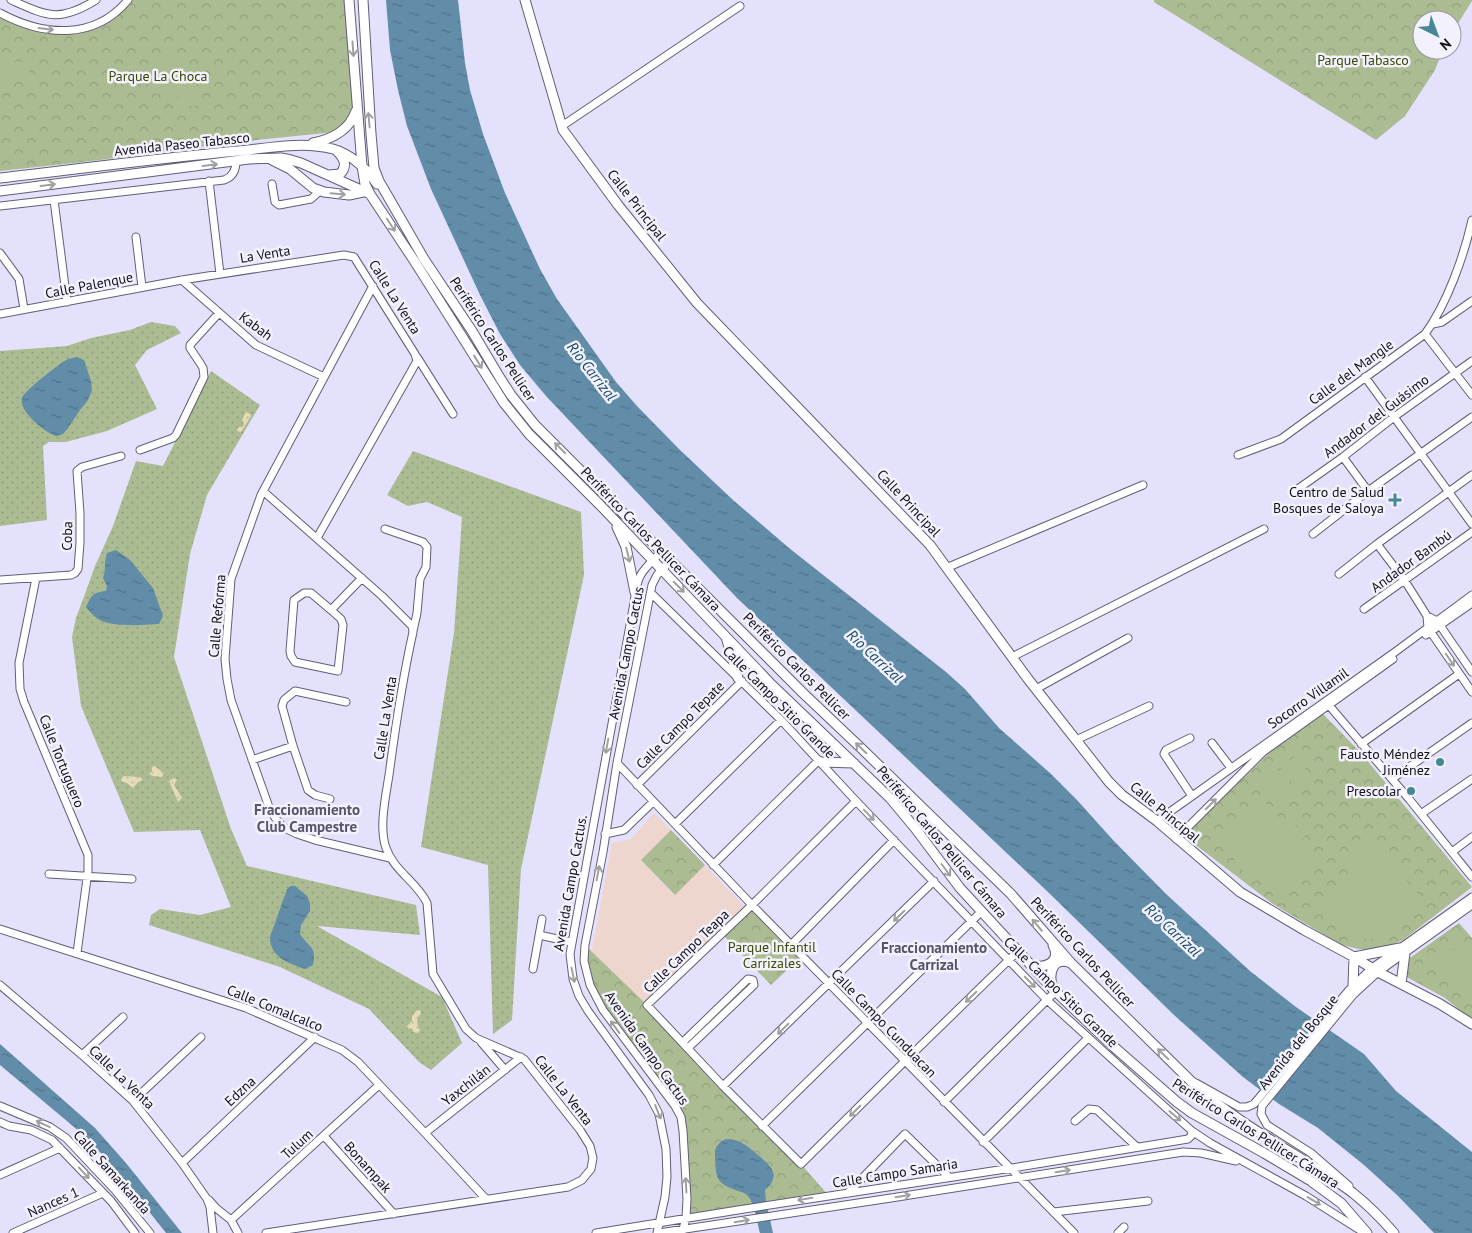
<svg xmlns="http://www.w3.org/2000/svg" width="1472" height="1233" viewBox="0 0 1472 1233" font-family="'PT Sans',sans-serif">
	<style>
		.education { fill: #eed5cd }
		.grass { fill: url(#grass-dots) }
		.sand { fill: url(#sand-dots) }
		.park { fill: url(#park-crowns) }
		.pitch { fill: #abbc92 }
		.water { fill: url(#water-ripples) }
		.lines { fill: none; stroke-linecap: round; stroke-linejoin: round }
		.minor-casing { stroke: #615e75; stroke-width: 9 }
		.major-casing { stroke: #615e75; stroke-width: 11 }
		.minor { stroke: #fff; stroke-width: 7 }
		.major { stroke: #fff; stroke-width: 9 }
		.oneway { stroke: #a0a0a3 }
		.poi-dot { fill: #458799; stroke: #f2f1fc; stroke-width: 2 }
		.labels { text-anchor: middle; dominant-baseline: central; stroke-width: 5; stroke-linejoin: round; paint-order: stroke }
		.park-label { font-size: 14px; fill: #374b04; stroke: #f2f1fc }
		.street-label { font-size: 14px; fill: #12111a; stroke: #f2f1fc }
		.poi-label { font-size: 14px; fill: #12111a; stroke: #f2f1fc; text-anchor: end }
		.water-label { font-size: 15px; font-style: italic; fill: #154b6a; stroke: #f2f1fc }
		.neighbourhood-label { font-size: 15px; font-weight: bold; fill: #57546b; stroke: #f2f1fc }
	</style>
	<defs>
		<pattern id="grass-dots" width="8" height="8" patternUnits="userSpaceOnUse" patternTransform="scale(1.25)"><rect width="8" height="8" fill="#abbc92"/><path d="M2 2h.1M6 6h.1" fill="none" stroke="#92a17d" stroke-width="1.8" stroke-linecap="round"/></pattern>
		<pattern id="sand-dots" width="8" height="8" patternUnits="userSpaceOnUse" patternTransform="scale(1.25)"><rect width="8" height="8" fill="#e5dbb6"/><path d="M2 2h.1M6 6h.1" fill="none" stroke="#c3bb9c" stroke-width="1.8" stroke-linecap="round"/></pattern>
		<pattern id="park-crowns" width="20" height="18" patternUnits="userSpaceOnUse" patternTransform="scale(1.25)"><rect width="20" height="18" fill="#abbc92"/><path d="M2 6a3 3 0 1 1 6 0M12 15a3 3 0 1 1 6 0" fill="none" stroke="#92a17d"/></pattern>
		<pattern id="water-ripples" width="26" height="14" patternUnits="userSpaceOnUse" patternTransform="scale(1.25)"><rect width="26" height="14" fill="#628da9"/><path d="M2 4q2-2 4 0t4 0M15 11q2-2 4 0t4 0" fill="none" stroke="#4f7289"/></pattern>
	</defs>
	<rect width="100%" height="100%" fill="#e4e1fd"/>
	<path class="education" d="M654,813L671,830L641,860L674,895L705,865L744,906L643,1005L591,955L612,843L631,839Z"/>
	<path class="grass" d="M151,322L175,326L181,333L147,350L135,365L157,409L107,431L66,442H49L43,446L47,520L0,526V351L67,346L91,338L130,330Z
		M211,371L260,405L207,495L190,554L174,657L231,829L247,866L416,905L420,935L317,926L442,997L462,1043L431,1070L419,1062L369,1009L280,967L149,925L151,915L160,909L200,915L231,907L200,830L134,832L81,706L72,637L76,618L85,594L95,566L113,526L136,461L163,466Z
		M413,451L581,512L584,575L521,869L512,1020L493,1034L488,865L421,847L454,633L462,517L427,502L408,506L387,495Z"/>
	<path class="sand" d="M246,412L250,414L251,416L241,432L237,431L238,427H242L244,425L242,420Z
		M155,766L162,772H164L162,777L153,776L149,774L152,771V767Z
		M124,776L140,777L143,780L138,782L133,788L127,783L122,782L121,779Z
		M174,778L177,780L174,785L182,798L178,802L169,781Z
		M420,1010L421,1013C416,1020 416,1022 420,1030L418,1033L413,1032V1030L411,1028L409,1029L406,1027L412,1021V1017L416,1011Z"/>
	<path class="park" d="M128,0H346L350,71L352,94V106L351,111L345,122L336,130L326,133L238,142L92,161L0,171V13L41,29L90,27Z
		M1154,0H1472V1L1452,33V20H1422V50H1443L1435,70L1405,116L1376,140L1154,2Z
		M1323,714L1360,752L1472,887L1403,940L1373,952L1341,945L1273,904L1184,836L1269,753Z
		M671,830L705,865L675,895L641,860Z
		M752,905L802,956L771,985L722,934Z
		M1459,923L1472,938V1020L1445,998L1405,976L1407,960Z
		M585,945L647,1005L801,1164L829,1196L686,1218L682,1122L611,1021L590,985Z"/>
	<path class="pitch" d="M174,59L175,75L195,73L199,105L179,108L177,92L156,94L153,62Z
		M27,61L30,79L0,82V64Z
		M1296,756L1315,782L1300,793L1280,767Z
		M1277,769L1296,795L1280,807L1260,780Z
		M1261,797L1281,821L1287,816L1305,836L1300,841L1318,861L1276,896L1260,877L1254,882L1234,861L1239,855L1219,833Z
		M1374,840L1395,861L1392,864L1427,904C1414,916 1399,933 1381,938C1365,943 1346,932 1334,923C1328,918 1322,909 1317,902L1355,869L1349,862Z
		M1459,945L1472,960V1004L1436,965Z"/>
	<path class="water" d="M386,0H458L465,63L470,90L483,134L505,193L540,269L557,299L616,382L637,406L679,449L733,500L789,548L946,672L965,689L999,728L1050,773L1077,800L1113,840L1165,893L1250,971L1296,1007L1364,1054L1396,1091L1472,1152V1233H1434L1397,1195L1364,1165L1318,1128L1279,1104L1243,1077L1174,1015L1049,893L737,598L546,396L520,365L500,334L480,295L431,189L407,126L398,90L390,50Z
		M77,357L84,360L91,381L92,390L88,400L80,410L68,428L63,434L56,436C46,433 18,411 22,398C25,390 58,365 66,360C70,358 73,358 77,357Z
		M116,550L130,560L153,588L163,616L159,624C143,625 116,627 102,621C95,618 91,613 86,607C91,596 93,592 106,591L107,586L103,578C106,570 104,562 107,553Z
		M291,886H295L307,896L310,903V911L301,925L300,934C309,948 317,946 313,965L305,969C289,963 270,958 270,937L286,892L288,888Z
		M0,1044L95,1128L126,1163L182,1233H166L117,1171L86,1137L0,1065Z
		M726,1139C741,1139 747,1146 758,1155C771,1166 782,1175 765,1190L766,1201L773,1233H760C757,1223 755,1204 748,1196C745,1193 742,1192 738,1191C716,1183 716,1179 715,1157C714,1147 718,1143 726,1139Z"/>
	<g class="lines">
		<defs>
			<path id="minor" d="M11,0C47,16 59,23 96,0
				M0,13C43,36 94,41 128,0
				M562,126L740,6
				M209,181L220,274
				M272,184L275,202L279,205L311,199L320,191
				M54,200L67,302
				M0,206L224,180C233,177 236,170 236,161
				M136,237L142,287
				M0,253L19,279L24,309
				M182,280L256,345L324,377
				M373,286L261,495L231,579L225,659L227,679L231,700L270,810L276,819L283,827L297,834L315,840L390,858
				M0,314L182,280L344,255L354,257L415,354L417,361L317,538
				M1433,324L1442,322L1472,301
				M1425,334L1472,395
				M417,357L453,414
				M1365,377L1472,524
				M140,450L173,438L176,435L204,377L203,368L200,363L190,348V345L219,313
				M1238,455L1281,439L1425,334C1447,304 1464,256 1472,220
				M1343,457L1368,491
				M263,491L382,596L412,626L413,632C403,677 396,723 390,768C387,792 378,825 386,848C394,871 417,882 427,903L433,974L466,1029L476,1038L524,1059L580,1130L590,1146L593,1158L591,1169L582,1180L568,1187L266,1233
				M1295,491L1343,457L1394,417L1472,361
				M385,529L423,542L427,547L426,567L420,579L417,613L413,631
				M1313,534L1368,491L1472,417
				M1377,544L1405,581L1427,616L1428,628L1472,692
				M670,561L657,575L652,585L617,763L603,852L585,945L584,961L590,985L603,1010L675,1106L681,1117L683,1131L687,1199L686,1218L682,1233
				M946,568L1143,485
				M1339,574L1377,544L1472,475
				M36,578L19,663L20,689L24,702L88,855V871L77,953
				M0,580L71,575L75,573L78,569L80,543V513L77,471L82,467L121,456
				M651,593L781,720L856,801L1047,1000L1165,1107L1192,1131L1210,1143L1306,1196L1363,1232
				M1364,609L1472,532
				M331,610L311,593H304L294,600L290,651L291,656L295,662L338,671L343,625L341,619L331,610L362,578
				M1427,616L1437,621L1472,672
				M1426,635L1472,603
				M1012,657L1264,529
				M1036,689L1128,638
				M1327,703L1409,799L1472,877
				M1190,738L1166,750L1164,754L1192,796
				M1076,740L1149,706
				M1212,743L1231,768
				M1361,744L1459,674
				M252,760L293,746
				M617,763L752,905L1074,1233
				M1392,779L1472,723
				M637,785L742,681
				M330,799L315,795L308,790L293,746L282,706L284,700L295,691L346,702
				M856,801L752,905L647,1005L723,1086L801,1164L905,1061L1018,951
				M1421,814L1472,779
				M1157,821L1395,652L1472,595
				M675,824L781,720
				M605,834L624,830L653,802
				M1176,839L1263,752L1393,659
				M1452,852L1472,837
				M713,865L819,760
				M49,874L132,879
				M0,929L246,1008L342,1050L358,1062L425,1133L486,1199
				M539,935L571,942
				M791,945L894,840
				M533,969L542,919
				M0,985L82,1055L133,1101L182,1163L207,1199L210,1207L213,1233
				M481,1042L505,1070
				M683,1042L748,979L753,980L754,985L688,1048
				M82,1055L123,1017
				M1196,1083L1239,1107H1247L1254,1104L1349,990L1372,968L1472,897
				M723,1086L934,881
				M133,1101L201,1037
				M944,1102L1056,991
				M0,1106L50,1127L66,1138L115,1190L150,1233
				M1075,1121L1089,1109L1097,1110L1137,1147
				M0,1122L9,1126L31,1130L52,1140L111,1201L135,1233
				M762,1126L981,912
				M425,1133L521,1057
				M324,1136L394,1214
				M983,1142L1088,1038
				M182,1163L315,1037
				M0,1175L60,1148
				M1349,1186L1311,1153L1267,1125L1261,1114L1262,1106L1353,995L1378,972L1472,905
				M848,1193L905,1134L949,1177
				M209,1200L216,1208L231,1220L238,1233
				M1054,1212L1148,1201
				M231,1220L379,1085
				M13,1233L103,1193
				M596,1233L738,1210L1012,1168L1188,1139L1191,1136L1192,1131
				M657,1233L665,1197L667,1177L666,1149L659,1114L649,1095L588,1011L579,996L573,979L570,954L634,603C637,574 641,572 661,552
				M659,1233L891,1198L1183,1152L1201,1153L1236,1161
				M1118,1233L1124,1227"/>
			<path id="major" d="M349,0L362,166L365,184L370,194L415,262L504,403L529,434L600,505L772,685L890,798L915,828L960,888L1053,989L1114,1047L1177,1102L1192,1113L1264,1153L1311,1181L1341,1203L1367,1233
				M363,0L371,134L374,168L379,181L424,259L472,331L500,378L511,395L535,425L803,693L861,748L1011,894L1071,963L1200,1090C1232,1117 1269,1139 1305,1161C1321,1171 1337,1181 1353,1193C1368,1205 1381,1218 1394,1233
				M525,0L563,130L618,205L697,303L930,545L1028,679L1109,782L1122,795L1157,821L1240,892L1304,930L1354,957L1378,972L1440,1004L1472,1024
				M313,143C332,139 349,131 356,111
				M272,160L290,169L313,188L324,192L349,195L363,192
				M329,175L340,174C348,166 344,158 337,151
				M0,178C79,169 159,158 238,151C269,148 303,141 333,149C351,154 367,169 377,184
				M0,191L249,159L281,158L291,160L301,163L370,194
				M617,527L626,547L635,592
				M726,637L738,678
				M821,762L854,763
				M1354,957L1400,948L1405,953L1401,984
				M1030,964C1045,970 1062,962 1053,945
				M1353,986L1354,957
				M1053,988C1048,975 1052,955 1071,963"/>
		</defs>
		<use href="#minor" class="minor-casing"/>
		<use href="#major" class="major-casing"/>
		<use href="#minor" class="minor"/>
		<use href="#major" class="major"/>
	</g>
	<defs><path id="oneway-shaft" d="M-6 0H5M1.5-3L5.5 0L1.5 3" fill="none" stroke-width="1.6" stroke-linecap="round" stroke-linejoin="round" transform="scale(1.25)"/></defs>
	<g class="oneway">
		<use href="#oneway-shaft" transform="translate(46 29) rotate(7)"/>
		<use href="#oneway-shaft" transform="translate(353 49) rotate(86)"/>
		<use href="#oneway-shaft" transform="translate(369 120) rotate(-95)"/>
		<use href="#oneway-shaft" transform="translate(210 165) rotate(-7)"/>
		<use href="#oneway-shaft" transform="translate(48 185) rotate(-7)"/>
		<use href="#oneway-shaft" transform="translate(338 194) rotate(5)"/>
		<use href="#oneway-shaft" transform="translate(391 225) rotate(57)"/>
		<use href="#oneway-shaft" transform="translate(478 362) rotate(58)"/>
		<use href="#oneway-shaft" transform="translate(560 448) rotate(-135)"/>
		<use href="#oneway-shaft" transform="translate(628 555) rotate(76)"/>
		<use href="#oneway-shaft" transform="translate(679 587) rotate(45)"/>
		<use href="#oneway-shaft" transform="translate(1450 660) rotate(56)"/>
		<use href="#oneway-shaft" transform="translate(607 746) rotate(100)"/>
		<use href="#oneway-shaft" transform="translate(861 748) rotate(-136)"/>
		<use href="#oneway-shaft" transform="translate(1211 804) rotate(-45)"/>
		<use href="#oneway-shaft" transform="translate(869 815) rotate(46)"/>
		<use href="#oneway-shaft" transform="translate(946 870) rotate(53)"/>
		<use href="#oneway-shaft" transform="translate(598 873) rotate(-79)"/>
		<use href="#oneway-shaft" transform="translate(899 916) rotate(136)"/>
		<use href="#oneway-shaft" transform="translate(1037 925) rotate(-130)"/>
		<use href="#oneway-shaft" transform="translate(573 975) rotate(78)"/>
		<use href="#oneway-shaft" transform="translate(1030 982) rotate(46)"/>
		<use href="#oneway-shaft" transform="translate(971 997) rotate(136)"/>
		<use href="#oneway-shaft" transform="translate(615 1027) rotate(-126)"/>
		<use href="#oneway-shaft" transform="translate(783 1029) rotate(136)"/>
		<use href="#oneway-shaft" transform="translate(1163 1054) rotate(-136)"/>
		<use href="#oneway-shaft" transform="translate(855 1111) rotate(135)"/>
		<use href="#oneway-shaft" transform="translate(658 1112) rotate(68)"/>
		<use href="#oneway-shaft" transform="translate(1175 1116) rotate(41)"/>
		<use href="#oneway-shaft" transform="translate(43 1124) rotate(-155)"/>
		<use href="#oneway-shaft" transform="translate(1063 1171) rotate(-9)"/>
		<use href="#oneway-shaft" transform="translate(84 1173) rotate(47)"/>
		<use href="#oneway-shaft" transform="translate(686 1185) rotate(-93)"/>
		<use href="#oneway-shaft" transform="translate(903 1196) rotate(-9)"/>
		<use href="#oneway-shaft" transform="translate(805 1199) rotate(171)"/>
		<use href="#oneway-shaft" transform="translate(1314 1201) rotate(31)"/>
		<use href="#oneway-shaft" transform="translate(742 1221) rotate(-9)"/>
	</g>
	<g class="poi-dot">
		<path d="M1392.5 492.5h5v5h5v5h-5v5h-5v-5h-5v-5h5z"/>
		<circle cx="1440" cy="762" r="5"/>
		<circle cx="1411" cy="791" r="5"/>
	</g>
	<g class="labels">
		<g class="park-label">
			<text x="1363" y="60">Parque Tabasco</text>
			<text x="158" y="76">Parque La Choca</text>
			<text x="772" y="947">Parque Infantil<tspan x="772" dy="16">Carrizales</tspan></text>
		</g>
		<g class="street-label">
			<text transform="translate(182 144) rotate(-6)">Avenida Paseo Tabasco</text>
			<text transform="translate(637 205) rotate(52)">Calle Principal</text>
			<text transform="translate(265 254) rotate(-9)">La Venta</text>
			<text transform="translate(89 285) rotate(-11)">Calle Palenque</text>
			<text transform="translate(395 297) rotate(58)">Calle La Venta</text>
			<text transform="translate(256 326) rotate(37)">Kabah</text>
			<text transform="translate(493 339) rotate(57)">Periférico Carlos Pellicer</text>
			<text transform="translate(1351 372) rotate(-36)">Calle del Mangle</text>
			<text transform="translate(1376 416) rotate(-37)">Andador del Guásimo</text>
			<text transform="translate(909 503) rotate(47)">Calle Principal</text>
			<text transform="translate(67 536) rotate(-89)">Coba</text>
			<text transform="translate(651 539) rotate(46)">Periférico Carlos Pellicer Cámara</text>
			<text transform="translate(1411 561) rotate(-36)">Andador Bambú</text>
			<text transform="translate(217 616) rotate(-85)">Calle Reforma</text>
			<text transform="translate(626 653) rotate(-79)">Avenida Campo Cactus</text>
			<text transform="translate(797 666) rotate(45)">Periférico Carlos Pellicer</text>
			<text transform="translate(1308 698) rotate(-35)">Socorro Villamil</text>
			<text transform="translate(779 702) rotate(45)">Calle Campo Sitio Grande</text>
			<text transform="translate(385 718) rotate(-81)">Calle La Venta</text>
			<text transform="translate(680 725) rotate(-45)">Calle Campo Tepate</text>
			<text transform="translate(62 761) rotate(68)">Calle Tortuguero</text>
			<text transform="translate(1165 812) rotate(40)">Calle Principal</text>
			<text transform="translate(942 842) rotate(50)">Periférico Carlos Pellicer Cámara</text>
			<text transform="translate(570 883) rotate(-80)">Avenida Campo Cactus.</text>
			<text transform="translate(686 951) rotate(-44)">Calle Campo Teapa</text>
			<text transform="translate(1083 952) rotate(47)">Periférico Carlos Pellicer</text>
			<text transform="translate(1061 992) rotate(44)">Calle Campo Sitio Grande</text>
			<text transform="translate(275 1008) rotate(22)">Calle Comalcalco</text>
			<text transform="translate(884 1023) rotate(46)">Calle Campo Cunduacan</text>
			<text transform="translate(1298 1042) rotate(-51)">Avenida del Bosque</text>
			<text transform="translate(647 1048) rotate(55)">Avenida Campo Cactus</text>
			<text transform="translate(122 1077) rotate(44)">Calle La Venta</text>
			<text transform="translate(466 1085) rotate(-38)">Yaxchilán</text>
			<text transform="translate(564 1090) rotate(52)">Calle La Venta</text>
			<text transform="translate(240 1091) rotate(-43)">Edzna</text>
			<text transform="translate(1256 1133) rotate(32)">Periférico Carlos Pellicer Cámara</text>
			<text transform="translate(297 1144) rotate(-42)">Tulum</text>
			<text transform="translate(368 1167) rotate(48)">Bonampak</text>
			<text transform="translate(112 1172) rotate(48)">Calle Samarkanda</text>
			<text transform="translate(895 1173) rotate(-9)">Calle Campo Samaria</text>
			<text transform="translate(53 1202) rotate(-24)">Nances 1</text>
		</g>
		<g class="poi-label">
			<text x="1384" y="492">Centro de Salud<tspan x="1384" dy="16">Bosques de Saloya</tspan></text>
			<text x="1430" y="754">Fausto Méndez<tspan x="1430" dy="16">Jiménez</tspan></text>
			<text x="1401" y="791">Prescolar</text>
		</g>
		<g class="water-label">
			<text transform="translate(592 371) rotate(52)">Rio Carrizal</text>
			<text transform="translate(875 656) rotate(43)">Rio Carrizal</text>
			<text transform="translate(1173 930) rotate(43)">Rio Carrizal</text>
		</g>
		<g class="neighbourhood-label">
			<text x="307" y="809">Fraccionamiento<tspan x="307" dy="17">Club Campestre</tspan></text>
			<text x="934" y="947">Fraccionamiento<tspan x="934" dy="17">Carrizal</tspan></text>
		</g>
	</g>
	<g transform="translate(1437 35) rotate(138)"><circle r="24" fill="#f2f1fc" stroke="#9897a2"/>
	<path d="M0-4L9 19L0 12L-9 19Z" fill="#458799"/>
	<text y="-8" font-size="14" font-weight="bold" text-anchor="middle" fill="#12111a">N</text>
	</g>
</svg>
